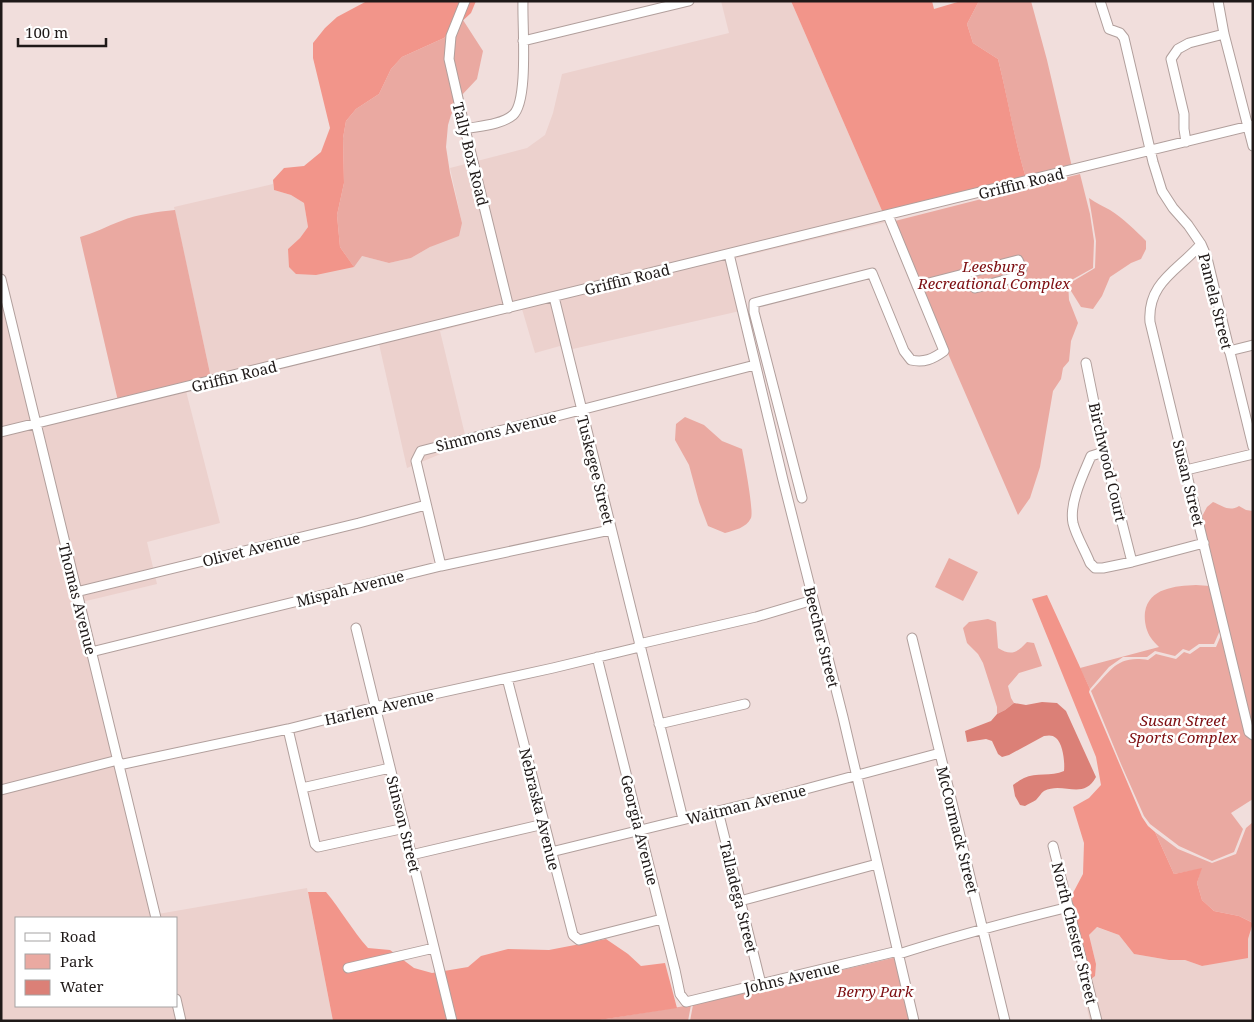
<svg xmlns="http://www.w3.org/2000/svg" width="1254" height="1022" viewBox="0 0 1254 1022" font-family="'Noto Serif',serif">
	<style>
		.built { fill: #ecd1cd }
		.green { fill: #eaa9a1 }
		.forest { fill: #f2958a }
		.water { fill: #db8077 }
		.lines { fill: none; stroke-linecap: round; stroke-linejoin: round }
		.minor-casing { stroke: #b19f9c; stroke-width: 11 }
		.minor { stroke: #fff; stroke-width: 9 }
		.labels { text-anchor: middle; dominant-baseline: central; stroke-width: 5; stroke-linejoin: round; paint-order: stroke }
		.street-label { font-size: 15px; fill: #1f1918; stroke: #fff }
		.park-label { font-size: 15px; font-style: italic; fill: #7d0e11; stroke: #fff }
	</style>
	<rect width="100%" height="100%" fill="#f1dedc"/>
	<path class="built" d="M721,1H791L883,213L211,378L174,207L273,184L274,190L291,195L304,203L308,227L300,238L288,249L362,256L389,263L411,258L430,247L462,223L450,168L527,148L545,135L553,113L562,74L729,33Z
		M886,219L887,222L728,260L740,311L564,351L560,346L535,353L522,309L440,331L467,443L407,468L379,344Z
		M1,292L32,421L1,429Z
		M186,391L220,523L147,542L157,584L82,602L39,427Z
		M34,428L153,918H16V1006H175L178,1021H1V436Z
		M307,888L333,1021H185L176,987V918H160L158,914Z
		M1253,925V1021H1090L1080,980L1087,982L1096,964L1089,935L1096,927L1119,935L1134,954L1169,960H1185L1202,966L1221,962L1248,939Z"/>
	<path class="green" d="M979,1H1031L1047,60L1072,167L1026,178C1014,139 1008,99 998,59L973,43L967,24Z
		M463,20L483,51L477,79L461,96L451,115L448,125L446,147L450,173L462,223L459,236L430,247L411,258L389,263L362,256L354,267L340,247L337,215L344,183L343,138L346,121L356,109L379,94L391,69L402,57L444,38Z
		M1080,174L1090,214L1094,241L1093,268L1068,282L1069,300L1078,323L1071,341L1069,361L1063,368L1061,379L1053,391L1040,467L1030,498L1018,515L891,222Z
		M1089,198C1096,203 1103,206 1110,210C1123,218 1135,230 1146,241V249L1141,259L1131,263L1110,277L1102,296L1093,309L1081,307L1071,291L1070,283L1095,268L1096,241Z
		M175,210L211,378L118,401L80,237C95,233 107,226 121,221C138,214 157,212 175,210Z
		M685,417L704,425L722,441L742,449C744,459 754,511 751,518C746,528 735,530 725,533L708,526L699,502L689,465L675,440L676,424Z
		M1213,502C1223,506 1229,512 1239,506L1246,510L1253,511V799L1231,813L1243,829L1234,852L1212,861L1179,846L1150,824L1144,816L1121,764L1091,691C1111,671 1116,655 1148,660L1156,654L1176,659L1184,652L1190,654L1200,647H1216L1224,628L1199,522L1207,507Z
		M949,558L978,572L963,601L935,587Z
		M1196,585L1210,586L1221,628L1214,644H1199L1189,651L1183,649L1175,656L1155,651L1147,657H1123L1109,667L1090,689L1080,668L1159,647C1156,644 1153,641 1151,638C1146,631 1144,621 1145,612C1149,588 1175,586 1196,585Z
		M988,619L996,622L998,648C1011,656 1017,653 1027,642L1034,643L1042,666L1019,673L1008,686L1011,698L1014,703L1005,710L997,714V707L983,663L978,654L967,643L963,628L969,622Z
		M1253,822V923L1239,916L1214,911L1202,900L1197,883L1201,869L1174,874L1155,832L1178,849L1212,863L1236,854L1246,828Z
		M897,957L913,1021H690L693,1005Z
		M691,1005L688,1021H593Z"/>
	<path class="forest" d="M367,1H476L471,13L444,38L402,57L391,69L379,94L356,109L346,121L343,138L344,183L337,215L340,247L354,267L316,275L296,274L289,267L288,249L300,238L308,227L304,203L291,195L274,190L273,180L284,168L304,166L321,152L330,128L313,58V43L325,28L337,17Z
		M791,1H932L934,9L961,1H979L967,24L973,43L998,59C1008,98 1014,139 1026,178L883,213Z
		M1047,595L1090,689L1089,692L1142,817L1148,826L1155,832L1174,874L1202,868L1197,883L1202,900L1214,911L1239,916L1253,923L1248,939V958L1202,966L1185,960H1169L1134,954L1119,935L1097,927L1089,935L1096,964L1095,976L1087,982L1080,980L1071,908L1073,893L1083,874L1084,843L1073,807L1089,798L1101,785L1096,757L1032,599Z
		M308,892H326C341,910 352,930 368,948L390,950L414,968L432,973L468,967L481,956L508,949L549,950L606,939L628,954L641,966L665,963L677,1008L593,1021H333Z"/>
	<path class="water" d="M1042,702L1057,703L1066,711L1096,777C1083,801 1063,781 1044,791C1041,793 1039,797 1036,800C1033,802 1028,804 1025,806L1020,805L1015,796L1013,785C1016,783 1020,780 1024,778C1036,772 1051,777 1064,771C1065,762 1063,744 1056,738C1053,735 1049,735 1044,736L1009,755L1002,757L998,754L992,741L986,739L967,742L965,731L991,721L997,714L1005,710L1014,703L1026,705Z"/>
	<g class="lines">
		<defs>
			<path id="minor" d="M465,1L451,36L449,59L465,129L509,308
				M1100,1L1109,29L1120,33L1124,38L1153,162L1162,191L1173,208L1188,225L1201,244L1207,258L1253,447
				M1218,1L1224,34L1253,146
				M523,41L689,1
				M465,129C479,126 501,125 513,115C529,101 522,24 523,1
				M1186,142L1184,129V114L1171,59L1178,49L1189,43L1224,34
				M1201,244C1179,270 1147,282 1150,322L1249,732L1253,735
				M729,254L783,480L843,717L914,1021
				M1,279L156,918
				M917,286L1018,260L1022,269L1020,276L975,288L961,275
				M554,297L683,819
				M1229,351L1253,345
				M1086,363L1104,452L1132,562
				M1,432L1253,125
				M1104,452L1091,456C1083,475 1069,503 1073,523C1076,536 1085,550 1090,563L1095,568H1103L1132,562L1204,543
				M1186,470L1253,454
				M802,498L754,312V303L872,273L904,351L911,360C924,363 933,359 944,351L888,215
				M441,566L416,461L421,451L755,365
				M76,592L359,523L426,505
				M356,628L452,1021
				M912,638L1005,1021
				M639,644L756,617L813,600
				M91,652L441,566L610,530
				M597,657L675,970L680,994L686,1002L898,951
				M507,678L573,935L579,940L662,919
				M659,724L745,704
				M288,729L315,844L318,847L405,828
				M119,765L288,729L375,707L553,668L640,647
				M302,788L390,768
				M1,790L118,760
				M718,811L761,984
				M1053,846L1097,1021
				M551,852L776,797L940,753
				M411,855L544,824
				M740,901L877,864
				M899,954C955,936 1012,921 1069,907
				M348,968L434,948
				M176,999L181,1021"/>
		</defs>
		<use href="#minor" class="minor-casing"/>
		<use href="#minor" class="minor"/>
	</g>
	<g class="labels">
		<g class="street-label">
			<text transform="translate(471 154) rotate(76)">Tally Box Road</text>
			<text transform="translate(1021 183) rotate(-14)">Griffin Road</text>
			<text transform="translate(627 279) rotate(-14)">Griffin Road</text>
			<text transform="translate(1216 301) rotate(76)">Pamela Street</text>
			<text transform="translate(234 376) rotate(-14)">Griffin Road</text>
			<text transform="translate(496 431) rotate(-14)">Simmons Avenue</text>
			<text transform="translate(1108 462) rotate(77)">Birchwood Court</text>
			<text transform="translate(596 470) rotate(76)">Tuskegee Street</text>
			<text transform="translate(1189 483) rotate(76)">Susan Street</text>
			<text transform="translate(251 549) rotate(-14)">Olivet Avenue</text>
			<text transform="translate(350 588) rotate(-14)">Mispah Avenue</text>
			<text transform="translate(78 599) rotate(76)">Thomas Avenue</text>
			<text transform="translate(822 637) rotate(76)">Beecher Street</text>
			<text transform="translate(379 707) rotate(-13)">Harlem Avenue</text>
			<text transform="translate(746 804) rotate(-14)">Waitman Avenue</text>
			<text transform="translate(540 809) rotate(76)">Nebraska Avenue</text>
			<text transform="translate(404 824) rotate(76)">Stinson Street</text>
			<text transform="translate(640 830) rotate(76)">Georgia Avenue</text>
			<text transform="translate(958 830) rotate(76)">McCormack Street</text>
			<text transform="translate(739 897) rotate(76)">Talladega Street</text>
			<text transform="translate(1075 933) rotate(76)">North Chester Street</text>
			<text transform="translate(792 977) rotate(-13)">Johns Avenue</text>
		</g>
		<g class="park-label">
			<text x="994" y="266">Leesburg<tspan x="994" dy="17">Recreational Complex</tspan></text>
			<text x="1183" y="720">Susan Street<tspan x="1183" dy="17">Sports Complex</tspan></text>
			<text x="875" y="991">Berry Park</text>
		</g>
	</g>
	<rect width="1254" height="1022" fill="none" stroke="#1f1918" stroke-width="5"/>
	<rect x="15" y="917" width="162" height="90" fill="#ffffff" stroke="#a5a3a3"/>
	<rect x="25" y="933" width="25" height="8" fill="#ffffff" stroke="#a5a3a3"/>
	<text x="60" y="942" font-size="15" fill="#1f1918">Road</text>
	<rect x="25" y="954" width="25" height="15" fill="#eaa9a1" stroke="#a5a3a3"/>
	<text x="60" y="967" font-size="15" fill="#1f1918">Park</text>
	<rect x="25" y="980" width="25" height="15" fill="#db8077" stroke="#a5a3a3"/>
	<text x="60" y="992" font-size="15" fill="#1f1918">Water</text>
	<path d="M18 38v8h88v-8" fill="none" stroke="#1f1918" stroke-width="2.5"/>
	<text x="25" y="38" font-size="15" fill="#1f1918" stroke="#ffffff" stroke-width="4" paint-order="stroke">100 m</text>
</svg>
